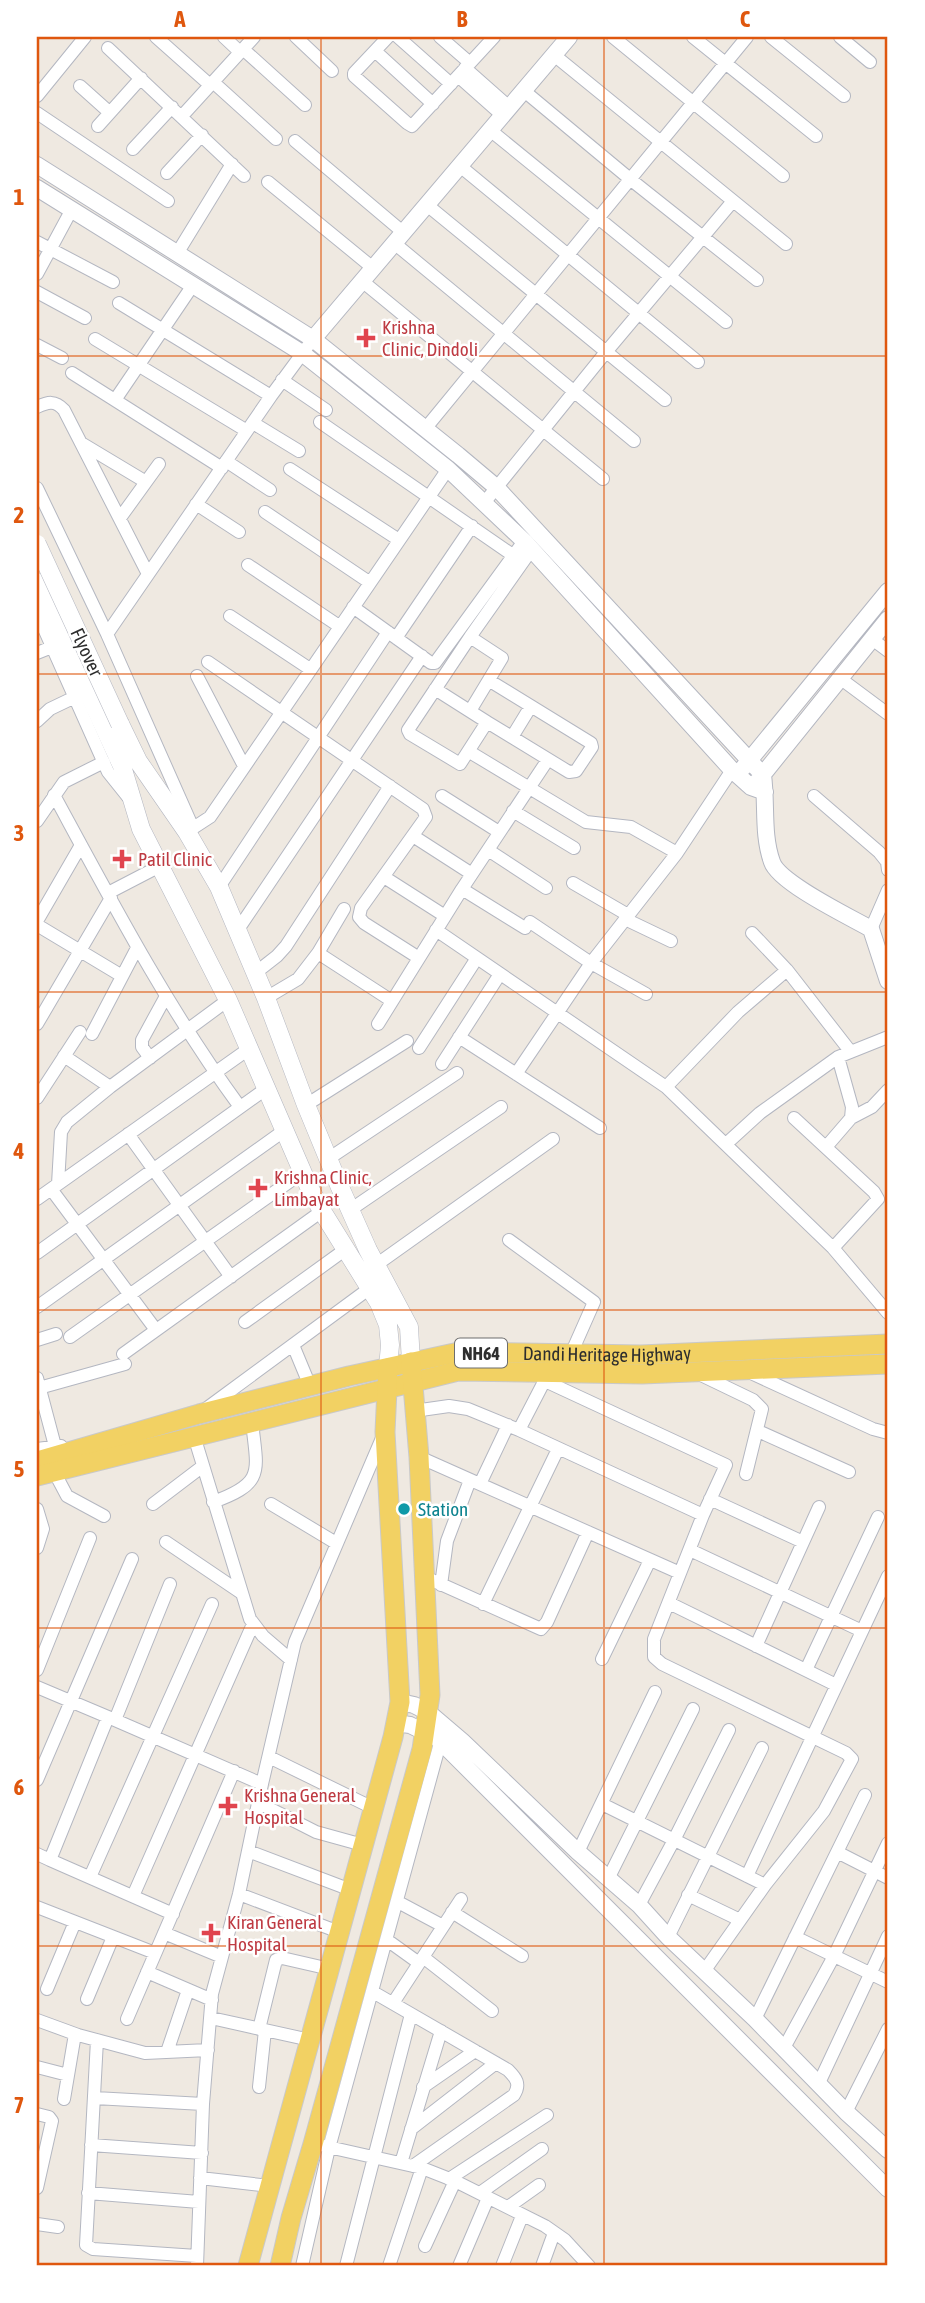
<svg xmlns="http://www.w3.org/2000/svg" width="925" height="2303" viewBox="0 0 925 2303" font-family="'Asap Condensed',sans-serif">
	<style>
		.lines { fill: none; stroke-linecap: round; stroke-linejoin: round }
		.minor-casing { stroke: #b4b7c1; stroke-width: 14 }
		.tertiary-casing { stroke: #b4b7c1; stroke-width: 18 }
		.secondary-casing { stroke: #b4b7c1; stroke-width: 19 }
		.primary-casing { stroke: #c9c9c9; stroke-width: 21 }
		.minor { stroke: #fff; stroke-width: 12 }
		.tertiary { stroke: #fff; stroke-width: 16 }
		.secondary { stroke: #fff; stroke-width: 18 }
		.primary { stroke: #f2d163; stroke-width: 19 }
		.secondary-bridge-casing { stroke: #b4b7c1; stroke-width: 19; stroke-linecap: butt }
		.secondary-bridge { stroke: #fff; stroke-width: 18 }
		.grid { fill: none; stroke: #df570e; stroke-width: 2; stroke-opacity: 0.55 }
		.health-dot { fill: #e0444e; stroke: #fff; stroke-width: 2.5 }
		.culture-dot { fill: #0f9aa8; stroke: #fff; stroke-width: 2.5 }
		.labels { text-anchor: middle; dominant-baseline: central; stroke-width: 5; stroke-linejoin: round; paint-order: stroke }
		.shield { fill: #fff; stroke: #6d6d6d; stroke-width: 2 }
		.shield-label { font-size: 18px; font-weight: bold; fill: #2e2e2e }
		.health-label { font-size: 19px; fill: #be3a42; stroke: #fff; text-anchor: start }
		.street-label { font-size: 19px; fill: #2e2e2e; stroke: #fff }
		.culture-label { font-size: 19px; fill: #0d838f; stroke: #fff; text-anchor: start }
		.neatline { fill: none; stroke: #df570e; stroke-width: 2.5 }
		.grid-label { font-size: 23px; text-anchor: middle; font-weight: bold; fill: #df570e }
	</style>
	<rect width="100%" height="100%" fill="#efe9e1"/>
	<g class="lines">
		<defs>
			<path id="minor" d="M156,37L210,85
				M224,37L240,52
				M296,37L332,71
				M388,37L354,73V76L407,123L412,126L494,37
				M398,37L451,84
				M440,37L470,63
				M613,37L783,176
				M693,37L816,136
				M771,37L844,96
				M840,37L870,62
				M108,48L244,176
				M243,49L305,105
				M375,51L433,104
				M554,55L786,244
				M465,68L509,107
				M458,76L502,115
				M213,82L276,139
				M80,86L109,112
				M523,90L630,179L757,280
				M37,96L85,37
				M37,113L168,201
				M182,116L254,37
				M98,126L141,78
				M490,130L726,322
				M295,141L404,233
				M133,149L172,107
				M460,166L698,362
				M167,173L202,135
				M268,182L373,268
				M427,205L665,400
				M37,242L113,282
				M394,243L634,441
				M178,252L232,164
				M37,274L72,209
				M362,281L603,479
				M37,292L85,318
				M119,303L271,396
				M95,339L247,431
				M37,345L62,358
				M72,373L222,468
				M282,380L326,410
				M115,400L193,285
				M37,407C48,402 55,400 64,410L148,574
				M320,422L514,556
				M253,423L299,451
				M425,429L747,37
				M81,443L146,482
				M226,461L270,490
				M290,469L399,540
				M37,488L107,634L193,828
				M484,503L606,352L733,201
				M196,504L239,532
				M265,512L369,582
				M120,518L159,464
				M248,565L339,626
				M353,607L431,663H435L524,541
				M37,613L108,772L128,797
				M230,616L310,669
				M107,634L271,396L313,339
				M470,637L502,658L470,711
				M396,638L472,526
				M872,639L888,651
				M37,653L52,647
				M208,662L423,809L426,817L361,908L359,917L364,923L419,958
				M197,676L244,766
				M841,679L888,714
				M490,681L591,743L592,747L576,771L569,772L487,722L460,764L410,734L408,730L470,637L532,549
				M435,689L487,722
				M37,721L50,709L75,697
				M512,737L531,706
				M473,754L586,822L631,827L677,853
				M54,795C112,902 168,1009 240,1107
				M442,796L499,832
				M814,796L879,852L887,862L888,870
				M513,811L574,848
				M37,821L64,782L104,762
				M187,832L210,817L448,469
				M413,836L472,874
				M488,850L546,888
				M384,877L445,916
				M573,883L628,915
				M219,887L388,632
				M462,889L525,928
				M108,893L160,866
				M625,919L671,941
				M37,921L81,845
				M530,922L591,963L646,994
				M37,925L122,976
				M871,929L888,890
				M436,930L666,1087L833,1248L888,1313
				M237,931L422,656
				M752,933L787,970L850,1051
				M318,953L392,1001
				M254,974L277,956L286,946L390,786
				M266,998L298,979L318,953L344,909
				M37,1024L111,898
				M378,1024L462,889L545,764
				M92,1034L137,948
				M459,1037L600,1128
				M419,1048L477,958
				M64,1056L110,1087
				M150,1058L142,1047V1040L166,996
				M442,1064L500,974
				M516,1074L591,963L677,853L732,770
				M666,1087L738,1012L787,970
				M37,1098L80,1032
				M306,1105L407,1041
				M794,1118L874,1192L878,1199L833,1248
				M851,1118L872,1107L888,1090
				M128,1134L231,1277
				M726,1144L760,1113L838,1057L888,1037
				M826,1147L851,1118L852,1107L838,1057
				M328,1159L457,1073
				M58,1184L61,1132L67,1122L110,1087L228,1000
				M51,1189L156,1330
				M37,1199L250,1048
				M350,1210L501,1107
				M509,1240L594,1302L571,1354
				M37,1253L267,1088
				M376,1265L553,1139
				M37,1307L285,1130
				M245,1322L346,1249
				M70,1337L303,1172
				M37,1340L56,1334
				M293,1345L310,1386
				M123,1354L322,1211
				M751,1373L873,1429L888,1433
				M699,1374L753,1400L762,1409L746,1474
				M37,1378L55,1446
				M545,1381L726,1465L703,1515L654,1639V1657L662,1664L846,1753L852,1759L824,1811L765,1885L705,1970
				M39,1388L125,1364
				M207,1408L370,1288
				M414,1411L449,1406L468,1409L519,1430L703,1515
				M519,1430L548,1374
				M758,1431L849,1472
				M194,1436L250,1619L263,1636L291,1660
				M37,1449L61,1446
				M419,1457L680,1573
				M58,1479L67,1496L104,1516
				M480,1484L508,1425
				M710,1499L803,1542
				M213,1502C266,1483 257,1471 252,1422
				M153,1504L203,1466
				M271,1504L336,1543
				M37,1509L43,1529L37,1548
				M166,1542L240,1592
				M690,1550L862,1631
				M425,1577L541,1629L547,1622L588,1532
				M441,1585L447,1541L470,1480
				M669,1603L836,1685
				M483,1604L558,1449
				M756,1646L819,1507
				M602,1659L650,1560
				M37,1670L90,1538
				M806,1670L878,1517
				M37,1687L108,1717L50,1860L37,1854
				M108,1717L262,1784L295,1642L382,1438
				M115,1720L170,1584
				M269,1757L373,1808
				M37,1780L132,1559
				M259,1803L316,1832L363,1845
				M602,1804L765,1885
				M248,1851L351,1890
				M578,1852L655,1692
				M837,1852L888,1878
				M50,1860L173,1914
				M747,1876L888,1576
				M90,1877L212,1604
				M608,1879L693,1709
				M239,1894L339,1932
				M688,1895L740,1920
				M133,1896L253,1624
				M398,1902L443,1926
				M639,1905L674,1840L729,1730
				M37,1907L155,1953
				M452,1912L522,1956
				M164,1933L222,1957
				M668,1937L762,1748
				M795,1937L888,1982
				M387,1940L419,1963
				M423,1957L492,2011
				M147,1972L212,2000
				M47,1989L75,1922
				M373,1992L508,2070C516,2078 521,2084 514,2095L413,2166
				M87,1999L113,1937
				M393,2003L461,1899
				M211,2018L310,2040
				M127,2019L234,1771
				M755,2019L865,1795
				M37,2020L78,2035L145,2053L208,2050
				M259,2029L276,1960L282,1958L330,1969
				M97,2040L86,2245L93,2249L197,2256
				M784,2048L834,1956L888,1843
				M167,2052L188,1990
				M37,2067L68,2075
				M819,2083L888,1936
				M259,2087L265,2030
				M423,2087L475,2051
				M95,2098L203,2104
				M64,2099L75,2034
				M846,2112L888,2029
				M37,2114L49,2117L52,2121L37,2188
				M411,2129L496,2063
				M91,2145L202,2153
				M324,2146L422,2168L455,2181L545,2226L565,2240L589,2266
				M401,2163L441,2031
				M200,2178L270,2186
				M449,2179L547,2115
				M88,2193L199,2202
				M480,2193L542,2149
				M508,2207L539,2185
				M37,2224L58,2227
				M425,2246L455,2181
				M197,2266L203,2104L212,1994L239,1894L262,1784
				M302,2266L329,2148L442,1736
				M346,2266L411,2014
				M389,2266L422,2168
				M459,2266L488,2198
				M502,2266L522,2216
				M542,2266L554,2233"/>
			<path id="tertiary" d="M37,165L313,339L458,455L496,487L763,775C767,804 762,834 772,862C779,883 850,917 871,929L888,981
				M37,188L302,353L448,469L524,541L732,770L751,787L765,792
				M313,339L569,37
				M743,768L888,591
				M756,783L888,619
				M400,1702L414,1705L428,1712L462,1741L578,1852L639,1905L668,1937L755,2019L846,2112L888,2150
				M395,1723L410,1725L437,1738L888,2189"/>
			<path id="secondary" d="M37,582L122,766L141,829L228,1000L309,1187L322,1211L379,1303L388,1325L390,1345L388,1368
				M120,724L138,761L187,832L219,887L266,998L306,1105L339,1185L368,1250L409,1327L411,1362"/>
			<g id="primary">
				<path id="s1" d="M37,1461L199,1414L349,1376L459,1352L641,1355L888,1344"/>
				<path d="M37,1476L458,1371L642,1374L888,1364"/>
				<path d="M248,2266L393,1737L400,1702L385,1432L388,1368"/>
				<path d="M280,2266L291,2218L313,2144L422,1749L430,1695L419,1457L411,1362"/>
			</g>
		</defs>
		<use href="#minor" class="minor-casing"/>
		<use href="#tertiary" class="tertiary-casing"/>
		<use href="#secondary" class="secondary-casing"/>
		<use href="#primary" class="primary-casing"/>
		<use href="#minor" class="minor"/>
		<use href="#tertiary" class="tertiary"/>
		<use href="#secondary" class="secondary"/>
		<use href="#primary" class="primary"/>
		<defs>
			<path id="secondary-bridge" d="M37,544L120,724"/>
		</defs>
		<use href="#secondary-bridge" class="secondary-bridge-casing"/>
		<use href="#secondary-bridge" class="secondary-bridge"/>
	</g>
	<path class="grid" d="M321,37V2266M604,37V2266M37,356H888M37,674H888M37,992H888M37,1310H888M37,1628H888M37,1946H888"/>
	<g class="health-dot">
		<path d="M362.5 327.5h7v7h7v7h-7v7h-7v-7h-7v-7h7z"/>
		<path d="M118.5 848.5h7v7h7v7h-7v7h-7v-7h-7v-7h7z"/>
		<path d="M254.5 1177.5h7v7h7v7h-7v7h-7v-7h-7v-7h7z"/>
		<path d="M224.5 1795.5h7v7h7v7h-7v7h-7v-7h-7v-7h7z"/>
		<path d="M207.5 1922.5h7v7h7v7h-7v7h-7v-7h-7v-7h7z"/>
	</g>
	<circle class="culture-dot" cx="404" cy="1509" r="7"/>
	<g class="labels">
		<rect class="shield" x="455" y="1338.5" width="52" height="29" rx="5"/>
		<g class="shield-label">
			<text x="481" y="1353">NH64</text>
		</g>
		<g class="health-label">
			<text x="382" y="327">Krishna<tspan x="382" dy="22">Clinic, Dindoli</tspan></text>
			<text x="138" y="859">Patil Clinic</text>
			<text x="274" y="1177">Krishna Clinic,<tspan x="274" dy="22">Limbayat</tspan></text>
			<text x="244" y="1795">Krishna General<tspan x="244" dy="22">Hospital</tspan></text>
			<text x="227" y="1922">Kiran General<tspan x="227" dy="22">Hospital</tspan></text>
		</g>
		<g class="street-label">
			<text transform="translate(87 652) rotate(65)">Flyover</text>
			<text stroke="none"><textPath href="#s1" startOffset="584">Dandi Heritage Highway</textPath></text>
		</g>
		<g class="culture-label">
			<text x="418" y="1509">Station</text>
		</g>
	</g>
	<rect width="925" height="2303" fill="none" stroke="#ffffff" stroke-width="77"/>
	<rect x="38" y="38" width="848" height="2226" class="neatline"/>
	<g class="grid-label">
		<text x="180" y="27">A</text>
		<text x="462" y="27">B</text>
		<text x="745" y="27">C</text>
		<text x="19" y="205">1</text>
		<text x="19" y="523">2</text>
		<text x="19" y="841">3</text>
		<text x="19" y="1159">4</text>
		<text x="19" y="1477">5</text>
		<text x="19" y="1795">6</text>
		<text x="19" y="2113">7</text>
	</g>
</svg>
